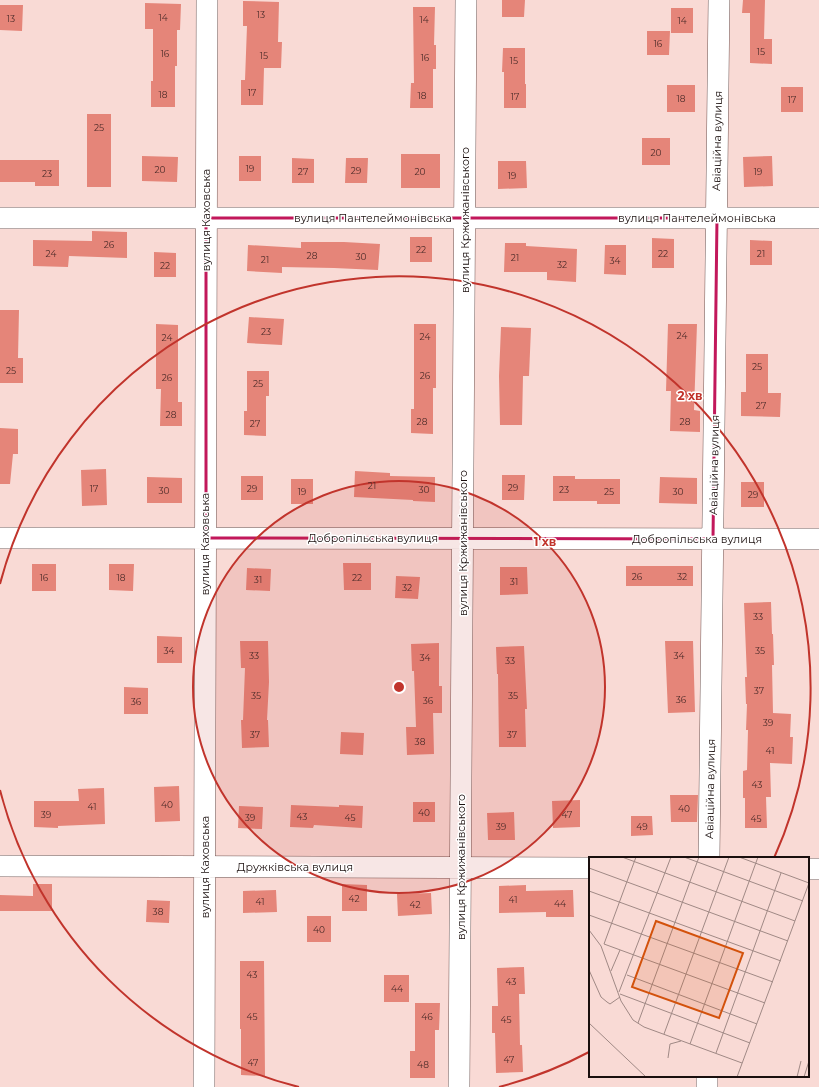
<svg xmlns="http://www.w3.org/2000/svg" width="819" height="1087" viewBox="0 0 819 1087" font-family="Montserrat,sans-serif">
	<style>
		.building { fill: #e58579 }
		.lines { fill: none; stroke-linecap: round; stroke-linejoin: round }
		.minor-casing { stroke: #6f5552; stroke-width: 22 }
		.minor { stroke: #fff; stroke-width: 21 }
		.marked { fill: none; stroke: #c2185b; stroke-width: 3; stroke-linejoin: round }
		.ring { fill: none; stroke: #c1342c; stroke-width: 2 }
		.labels { text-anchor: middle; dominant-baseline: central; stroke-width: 3; stroke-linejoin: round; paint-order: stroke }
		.number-label { font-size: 9px; fill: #4d2c29 }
		.street-label { font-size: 11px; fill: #1a0f0e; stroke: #fff }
		.inset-road { fill: none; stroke: #a08985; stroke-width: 1 }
		.view { fill: #d3520c; fill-opacity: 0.15; stroke: #d3520c; stroke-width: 2 }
		.inset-edge { fill: none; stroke: #1a0f0e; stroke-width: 2 }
		.centre { fill: #c1342c; stroke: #fff; stroke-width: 2 }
		.ring-label { font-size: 12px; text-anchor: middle; font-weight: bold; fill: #c1342c; stroke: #fff; stroke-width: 3; stroke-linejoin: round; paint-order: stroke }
	</style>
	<rect width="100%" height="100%" fill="#f9dad5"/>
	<path class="building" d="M502,0H525L524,17H502Z
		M743,0H765L764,39H772V64L750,63V13H742Z
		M243,1L279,2L278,42H282L281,68H264L263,105H241V80H245L247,26H243Z
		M145,3L181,4L180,30H177V66H175V107H151V81H153V29H145Z
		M0,5H23L22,31L0,30Z
		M413,7H435L434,45H436V69H433V108H410L411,83H414Z
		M671,8H693V33H671Z
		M647,31H670L669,55H647Z
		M503,48H525V84H526V108H504V72H502Z
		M667,85H695V112H667Z
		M781,87H803V112H781Z
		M87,114H111V187H87Z
		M642,138H670V165H642Z
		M401,154H440V188H401Z
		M142,156L178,157L177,182L142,181Z
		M239,156H261V181H239Z
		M772,156L773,186L744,187L743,157Z
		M292,158L314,159V183H292Z
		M346,158H368L367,183H345Z
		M0,160H59V186H35V182H0Z
		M498,161H526L527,188L498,189Z
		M92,231L127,232V258L69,256L68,267L33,266V240L92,241Z
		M410,237H432V262H410Z
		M652,238L674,239V268H652Z
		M750,240L772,241V265H750Z
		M301,242H344L380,244L378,270L334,268L282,267V273L247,271L248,245L301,248Z
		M505,243H526V246L577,249L576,282L547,280V272H504Z
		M605,245H626V275L604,274Z
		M154,252L176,253V277H154Z
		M0,310H19L18,358H23V383H0Z
		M249,317L284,319L282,345L247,343Z
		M156,324L178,325V402H182V426H160L161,389H156Z
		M414,324H436V388H433V434L411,433V409H414Z
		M668,324H697L694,410L700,411V432L670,431L671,391H666Z
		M501,327L531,328L529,376H523L522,425H500L499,376Z
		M746,354H768V393H781L780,417L741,416V392H746Z
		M247,371H269V396H266V436L244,435V411H247Z
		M0,428L18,429V454H13L10,484H0Z
		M106,469L107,505L82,506L81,470Z
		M355,471L390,473V476L435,477V502L413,501V500L354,497Z
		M502,475H525L524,500H502Z
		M241,476H263V500H241Z
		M553,476H575V479H620V504H597V501H553Z
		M147,477L182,478V503H147Z
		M660,477L697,478V504L659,503Z
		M291,479H313V504H291Z
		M741,482H764V507H741Z
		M343,563H371V590H344Z
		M32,564H56V591H32Z
		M109,564H134L133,591L109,590Z
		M626,566H693V586H626Z
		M500,567H527L528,594L500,595Z
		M247,568L271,569L270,591L246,590Z
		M396,576L420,577L418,599L395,598Z
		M771,602L772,634H773L774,665H772L773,713L791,714L790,737H793L792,764L770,763L771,797H766L767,828H745V798H743V771L747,770L748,730H746L747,704H746L745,677H747L744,603Z
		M157,636L182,637V663H157Z
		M240,641H268L269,682L267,720H268L269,747L242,748L241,720H243L245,668H241Z
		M665,641H693L695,712L668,713Z
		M439,643V686H442V713H433L434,754L407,755L406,727H416L414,671H412L411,644Z
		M524,646L527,709H525L526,747H499L498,674H497L496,647Z
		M124,687L148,688V714H124Z
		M341,732L364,733L363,755L340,754Z
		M179,786L180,821L155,822L154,787Z
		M104,788L105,824L58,826V828L34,827V801H79L78,789Z
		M670,795H698L697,822H671Z
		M580,800V827L553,828L552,801Z
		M413,802H435V822H413Z
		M291,805L339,807V805L363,806L362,828L314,825L313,828L290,827Z
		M239,806L263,807L262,829L238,828Z
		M514,812L515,840H488L487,813Z
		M631,816H652L653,835L631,836Z
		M33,884H52V911H0V895L33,896Z
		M342,884L367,885V911H342Z
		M526,885V891L573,890L574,917H546V912L499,913V886Z
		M276,890L277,912L243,913V891Z
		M431,893L432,914L398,916L397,894Z
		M147,900L170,901L169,923L146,922Z
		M307,916H331V942H307Z
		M240,961H264L265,1076L241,1075V1029H240Z
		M524,967L525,994H519L520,1045H522L523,1072L496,1073L495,1033H492V1006H498L497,968Z
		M384,975H409V1002H384Z
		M415,1003H440L439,1030H435V1078H410V1051H415Z"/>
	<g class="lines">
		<defs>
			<path id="minor" d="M0,218H819
				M0,538L819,539
				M709,858L719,0
				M0,866L590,868
				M808,869H819
				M204,1087L207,0
				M459,1087L466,0
				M707,1087V1076"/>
		</defs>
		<use href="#minor" class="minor-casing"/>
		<use href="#minor" class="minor"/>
	</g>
	<path class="marked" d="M206,218H717L713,539L206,538Z"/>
	<circle cx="399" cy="687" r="206" fill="#c1342c" fill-opacity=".12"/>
	<g class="ring">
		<circle cx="399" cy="687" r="206"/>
		<path d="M589 1052A412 412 0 0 1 499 1087M299 1087A412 412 0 0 1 0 790M0 584A412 412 0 1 1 774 858"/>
	</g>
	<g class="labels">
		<g class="number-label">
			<text x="261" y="14">13</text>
			<text x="163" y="17">14</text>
			<text x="11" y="18">13</text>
			<text x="424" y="19">14</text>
			<text x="682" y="20">14</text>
			<text x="658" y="43">16</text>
			<text x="761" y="51">15</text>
			<text x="165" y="53">16</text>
			<text x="264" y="55">15</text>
			<text x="425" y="57">16</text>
			<text x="514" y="60">15</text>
			<text x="252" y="92">17</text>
			<text x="163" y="94">18</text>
			<text x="422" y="95">18</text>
			<text x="515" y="96">17</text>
			<text x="681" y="98">18</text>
			<text x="792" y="99">17</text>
			<text x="99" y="127">25</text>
			<text x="656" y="152">20</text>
			<text x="250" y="168">19</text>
			<text x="160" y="169">20</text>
			<text x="356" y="170">29</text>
			<text x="303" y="171">27</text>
			<text x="420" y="171">20</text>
			<text x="758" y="171">19</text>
			<text x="47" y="173">23</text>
			<text x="512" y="175">19</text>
			<text x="109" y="244">26</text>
			<text x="421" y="249">22</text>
			<text x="51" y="253">24</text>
			<text x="663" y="253">22</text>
			<text x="761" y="253">21</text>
			<text x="312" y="255">28</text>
			<text x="361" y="256">30</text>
			<text x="515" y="257">21</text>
			<text x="265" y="259">21</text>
			<text x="615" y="260">34</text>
			<text x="562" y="264">32</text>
			<text x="165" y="265">22</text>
			<text x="266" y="331">23</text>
			<text x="682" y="335">24</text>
			<text x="425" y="336">24</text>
			<text x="167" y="337">24</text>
			<text x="757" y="366">25</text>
			<text x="11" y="370">25</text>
			<text x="425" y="375">26</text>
			<text x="167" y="377">26</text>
			<text x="258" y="383">25</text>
			<text x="761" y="405">27</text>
			<text x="171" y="414">28</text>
			<text x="422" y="421">28</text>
			<text x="685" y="421">28</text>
			<text x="255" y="423">27</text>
			<text x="372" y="485">21</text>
			<text x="513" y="487">29</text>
			<text x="94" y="488">17</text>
			<text x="252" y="488">29</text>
			<text x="424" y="489">30</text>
			<text x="564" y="489">23</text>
			<text x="164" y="490">30</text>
			<text x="302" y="491">19</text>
			<text x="609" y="491">25</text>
			<text x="678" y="491">30</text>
			<text x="753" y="494">29</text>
			<text x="637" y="576">26</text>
			<text x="682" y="576">32</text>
			<text x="44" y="577">16</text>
			<text x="121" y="577">18</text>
			<text x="357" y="577">22</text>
			<text x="258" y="579">31</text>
			<text x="514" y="581">31</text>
			<text x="407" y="587">32</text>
			<text x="758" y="616">33</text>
			<text x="169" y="650">34</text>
			<text x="760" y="650">35</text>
			<text x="254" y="655">33</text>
			<text x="679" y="655">34</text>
			<text x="425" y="657">34</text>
			<text x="510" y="660">33</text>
			<text x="759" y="690">37</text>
			<text x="256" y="695">35</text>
			<text x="513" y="695">35</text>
			<text x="681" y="699">36</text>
			<text x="428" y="700">36</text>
			<text x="136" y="701">36</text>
			<text x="768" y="722">39</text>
			<text x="255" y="734">37</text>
			<text x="512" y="734">37</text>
			<text x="420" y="741">38</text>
			<text x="770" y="750">41</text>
			<text x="757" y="784">43</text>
			<text x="167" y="804">40</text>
			<text x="92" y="806">41</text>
			<text x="684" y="808">40</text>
			<text x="424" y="812">40</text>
			<text x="46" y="814">39</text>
			<text x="567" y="814">47</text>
			<text x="302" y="816">43</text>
			<text x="250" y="817">39</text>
			<text x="350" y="817">45</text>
			<text x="756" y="818">45</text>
			<text x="501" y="826">39</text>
			<text x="642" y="826">49</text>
			<text x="354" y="898">42</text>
			<text x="513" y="899">41</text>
			<text x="260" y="901">41</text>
			<text x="560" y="903">44</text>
			<text x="415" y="904">42</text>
			<text x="158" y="911">38</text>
			<text x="319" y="929">40</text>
			<text x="252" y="974">43</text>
			<text x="511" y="981">43</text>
			<text x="397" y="988">44</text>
			<text x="252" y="1016">45</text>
			<text x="427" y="1016">46</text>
			<text x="506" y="1019">45</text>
			<text x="509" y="1059">47</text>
			<text x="253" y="1062">47</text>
			<text x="423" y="1064">48</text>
		</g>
		<g class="street-label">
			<text transform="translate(717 141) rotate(-89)">Авіаційна вулиця</text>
			<text x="373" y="218">вулиця Пантелеймонівська</text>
			<text x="697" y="218">вулиця Пантелеймонівська</text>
			<text transform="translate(206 220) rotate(-90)">вулиця Каховська</text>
			<text transform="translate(465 220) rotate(-90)">вулиця Кржижанівського</text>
			<text transform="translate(714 465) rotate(-89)">Авіаційна вулиця</text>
			<text x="373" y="538">Добропільська вулиця</text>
			<text x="697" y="539">Добропільська вулиця</text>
			<text transform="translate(463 543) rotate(-90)">вулиця Кржижанівського</text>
			<text transform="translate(205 544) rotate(-90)">вулиця Каховська</text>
			<text transform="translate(710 789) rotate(-89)">Авіаційна вулиця</text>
			<text transform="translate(205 867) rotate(-90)">вулиця Каховська</text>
			<text x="295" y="867">Дружківська вулиця</text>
			<text transform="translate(461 867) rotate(-90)">вулиця Кржижанівського</text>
		</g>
	</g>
	<g transform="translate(589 857)">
		<rect width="220" height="220" fill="#f9dad5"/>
		<path class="inset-road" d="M33,0L206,64M95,0L214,44M150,0L220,26M0,11L199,84M0,34L192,104M0,58L184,125M0,73L12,89L32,144L44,163L55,170L153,206M15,87L176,146M15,87L47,0M0,113L12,140L18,145L21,147L31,140M22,114L31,93M38,118L168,167M30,135L82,0M31,137L161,186M0,166L57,220M49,166L110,0M75,177L140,0M101,187L169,0M127,196L192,16M79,201L81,187L92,184M148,220L220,26M208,220L212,204M215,220L220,204"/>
		<path class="view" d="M67,64L154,96L130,161L43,130Z"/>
		<rect width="220" height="220" class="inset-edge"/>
	</g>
	<circle cx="399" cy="687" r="6" class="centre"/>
	<g class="ring-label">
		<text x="690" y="400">2 хв</text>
		<text x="545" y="546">1 хв</text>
	</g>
</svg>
